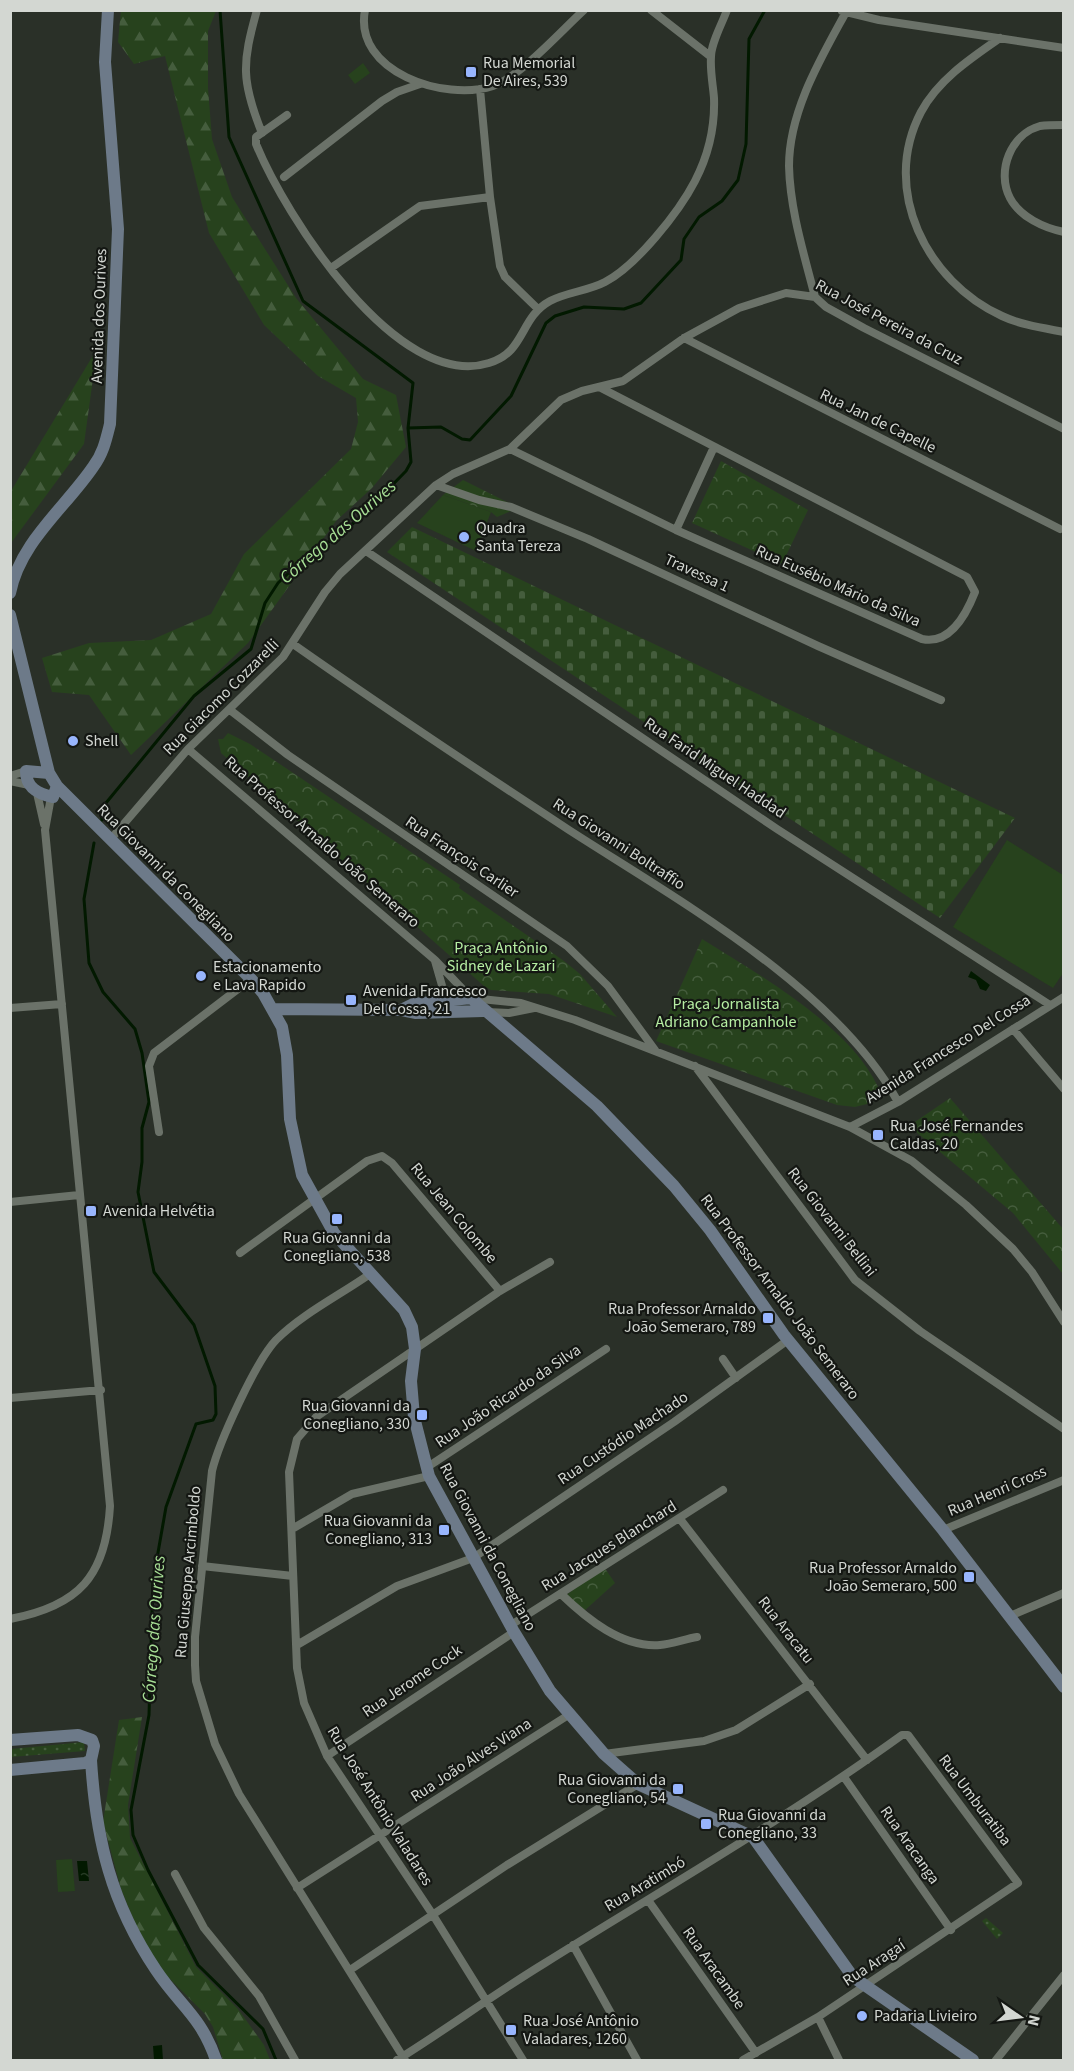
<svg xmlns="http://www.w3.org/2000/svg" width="1074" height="2071" viewBox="0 0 1074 2071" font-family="'Source Sans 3',sans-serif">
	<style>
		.grass { fill: url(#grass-dots) }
		.forest { fill: url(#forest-firs) }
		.cemetery { fill: url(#cemetery-stones) }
		.park { fill: url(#park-crowns) }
		.garden { fill: #27421d }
		.water { fill: url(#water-ripples) }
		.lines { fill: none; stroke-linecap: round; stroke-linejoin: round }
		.stream { stroke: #021900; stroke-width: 3 }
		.street { stroke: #6b7269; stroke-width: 8 }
		.secondary { stroke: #6d7a89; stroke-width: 12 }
		.poi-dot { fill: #98b5fd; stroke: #141713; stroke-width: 2 }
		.labels { text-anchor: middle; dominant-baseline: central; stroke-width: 4.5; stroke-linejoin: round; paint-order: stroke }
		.poi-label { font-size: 16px; fill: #d3d7d2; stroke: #141713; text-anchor: start }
		.street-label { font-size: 16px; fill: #d3d7d2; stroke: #141713 }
		.park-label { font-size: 16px; fill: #b6eea3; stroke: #141713 }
		.water-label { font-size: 18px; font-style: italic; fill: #a8e096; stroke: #141713 }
	</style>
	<defs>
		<pattern id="grass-dots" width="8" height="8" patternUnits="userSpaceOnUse" patternTransform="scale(1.5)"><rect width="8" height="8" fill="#27421d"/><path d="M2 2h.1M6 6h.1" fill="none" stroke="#455d3d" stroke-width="1.8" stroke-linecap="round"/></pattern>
		<pattern id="forest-firs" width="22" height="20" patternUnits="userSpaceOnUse" patternTransform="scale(1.5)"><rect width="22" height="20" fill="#27421d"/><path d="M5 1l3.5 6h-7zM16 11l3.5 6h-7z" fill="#455d3d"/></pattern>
		<pattern id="cemetery-stones" width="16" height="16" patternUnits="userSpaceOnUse" patternTransform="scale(1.5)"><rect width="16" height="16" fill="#27421d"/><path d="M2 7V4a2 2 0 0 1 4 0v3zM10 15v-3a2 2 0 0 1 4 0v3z" fill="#455d3d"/></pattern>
		<pattern id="park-crowns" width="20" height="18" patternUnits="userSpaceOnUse" patternTransform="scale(1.5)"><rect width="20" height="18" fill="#27421d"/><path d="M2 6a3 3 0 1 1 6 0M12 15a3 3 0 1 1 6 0" fill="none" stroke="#455d3d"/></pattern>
		<pattern id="water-ripples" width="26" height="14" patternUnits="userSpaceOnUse" patternTransform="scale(1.5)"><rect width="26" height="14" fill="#021900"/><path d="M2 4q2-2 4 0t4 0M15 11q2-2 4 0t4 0" fill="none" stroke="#263a24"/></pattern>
	</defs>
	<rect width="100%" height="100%" fill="#2a3028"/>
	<path class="grass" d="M84,1742L85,1751L11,1757V1749Z
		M986,1918L1003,1933L997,1939L982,1921Z"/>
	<path class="forest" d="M121,10L216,11L208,31V88L212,139L232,197L296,298L363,379L396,395L406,447L372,488L336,521L248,643L131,755L89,695L52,692L42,658L89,643L151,640L211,614L244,554L351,449L358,422L356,398L318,376L264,325L209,233L165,56L134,64L118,42Z
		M97,349L84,444L11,543V491Z
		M142,1717L128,1805L130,1838L196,1967L238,2009L264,2045L270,2060H223L213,2027L205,2014L165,1974L142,1940L121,1889L103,1822L119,1720Z"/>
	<path class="cemetery" d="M412,527L950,787L1015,818L940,918L387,552Z"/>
	<path class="park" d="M721,461L808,510L782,564L692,523Z
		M463,480L509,503L511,511L497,517L491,512L443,495Z
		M228,733L250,744L460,885L459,888L564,961L580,974L617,1017L549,994L491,990L484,986L221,753L218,739H223Z
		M702,939C758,974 850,1026 878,1087L871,1103L855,1107L837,1105L656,1041Z
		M950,1098L1063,1229V1274L1013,1213L909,1126Z
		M604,1567L615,1583L583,1612L565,1596Z"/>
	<path class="garden" d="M363,63L370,73L355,84L348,75Z
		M443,495L491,512L476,551L417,523Z
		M1007,840L1063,875V973L1053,988L953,927Z
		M72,1859L75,1891L58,1892L56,1860Z"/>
	<path class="water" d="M971,971L990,985L986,991L980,989L976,980L968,977Z
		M77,1861H87L89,1881H79Z
		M162,2045L163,2060H154L153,2046Z"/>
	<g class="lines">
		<path class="stream" d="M220,10L229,137L303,301L413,383L408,428
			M102,820L101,809L194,696L251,649L265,603L278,583L311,551L334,539L362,516L406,471L411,462L408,428L441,427L462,439L470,440L511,396L546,323L555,316L584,307L624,309L641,303L681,260L684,239L699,217L722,201L738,180L746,144L749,39L765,10
			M94,843L84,899L89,963L103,992L135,1029L142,1053L149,1102L142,1128V1162L138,1192L154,1272L194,1325L215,1386L216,1414L213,1420L196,1424L166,1507L153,1581L149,1715L131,1810L133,1835L148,1870L198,1965L263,2029L276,2060"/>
		<path class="street" d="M257,10C242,63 241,81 262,133
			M365,10C353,72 445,102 493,86C520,77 561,31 584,10
			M651,10L710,56
			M842,11L879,20L1064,48
			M1000,38C971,58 938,80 921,112C880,190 927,282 1002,316C1021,325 1043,328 1064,332
			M480,89L490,197L500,266L505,277L537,308
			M287,115L256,137V144C285,215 397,392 489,363C526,352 519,318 550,301C567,292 588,291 605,282C636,266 679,212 695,181C708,156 715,126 714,98C713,85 710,71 711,57C711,43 722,24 727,10
			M1064,125C1056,125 1047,125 1040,126C1011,134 996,171 1010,198C1020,217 1044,228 1064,232
			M284,177L382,101L397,92L420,84
			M331,268L420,206L490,197
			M815,297C804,254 790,210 789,166C789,111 821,58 846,12
			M684,338L1060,529
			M510,449L676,530L922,639C950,645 966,615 975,592L967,577L601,388
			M436,485L479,500L511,507L588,539L818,646L941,700
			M676,530L714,447
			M366,551L777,829L1050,1005
			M293,644C384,708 476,769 569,830C676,899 836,988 898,1102
			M230,710L288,755L567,946L608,986L655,1050
			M188,749L435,960L471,998L521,1003L575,1020L850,1127L912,1161L966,1205L1013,1249L1032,1272L1064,1322
			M10,776L26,771
			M10,781L29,785
			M37,793L44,824
			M110,840L188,749L283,657L325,592L340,574L436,485L453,474L510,449L561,400L582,391L623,381L684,338L739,308L786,293L815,297L826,307L864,328L1064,429
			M435,961L447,1003
			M10,1008L62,1004
			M487,1012L509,1013L534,1008
			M1013,1029L1064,1089
			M695,1066L855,1280L920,1331L1064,1429
			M850,1127L898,1102L1064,997
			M159,1132L149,1066L154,1053L251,979
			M10,1202L79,1195
			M240,1253L367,1161L382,1156L392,1163L500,1291
			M370,1274C340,1295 302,1314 276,1340C256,1361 219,1442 212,1471L195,1637V1665L196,1681L215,1744L239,1794L405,2060
			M723,1359L736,1378
			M10,1398L101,1390
			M426,1468L606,1349
			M680,1519L867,1760
			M292,1529L352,1494L429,1476
			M943,1530L1064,1480
			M202,1566L293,1576
			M561,1594C587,1619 622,1648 660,1645C672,1644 685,1639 697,1637
			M1010,1616L1064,1593
			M10,1619C79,1606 106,1576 110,1506L45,830L51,797
			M511,1625L723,1490
			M297,1645L397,1586L473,1558L674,1422L788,1340
			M604,1754L704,1741L736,1730L810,1684
			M327,1756L514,1632
			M844,1777L951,1930
			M175,1874L204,1928L259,1996L295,2060
			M297,1888L570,1714
			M648,1900L756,2053
			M573,1945L637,2060
			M350,1970L507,1865L638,1784
			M818,2017L839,2060
			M397,2060C447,2029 494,1994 545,1963C665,1888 787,1818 902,1735H908L1018,1883L818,2017L743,2060
			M523,2060L433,1915L327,1756L304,1703L297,1668L289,1472L297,1439L316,1417L500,1291L550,1262
			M996,2060L1064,1975"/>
		<path class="secondary" d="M10,593C20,542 65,508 93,467C103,454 106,440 110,424L118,229L105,62L108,10
			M10,615L49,773
			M26,771L49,773L57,786L53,797C38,794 26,788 26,771Z
			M57,786L251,979L263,993L282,1027L287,1055L290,1119L302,1175L334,1233L404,1310L412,1327L415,1349L411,1381L414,1417L429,1476L514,1632L550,1691L604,1754L638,1784L753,1837L853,1977L973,2060
			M273,1009L401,1010L415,1013L483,1011
			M401,1010L413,1004L471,998L597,1106L674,1186L710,1230L784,1335L943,1530L1064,1687
			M10,1740L78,1735L92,1740L94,1746L91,1760L85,1763L10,1770
			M91,1760C96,1840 111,1903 156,1970C180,2006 201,2016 216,2060"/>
	</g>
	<g class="poi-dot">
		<rect x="465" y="66" width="12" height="12" rx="3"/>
		<circle cx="464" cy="537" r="6"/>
		<circle cx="73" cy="741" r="6"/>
		<circle cx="201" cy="976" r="6"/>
		<rect x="345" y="994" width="12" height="12" rx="3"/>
		<rect x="872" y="1129" width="12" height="12" rx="3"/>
		<rect x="85" y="1205" width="12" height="12" rx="3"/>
		<rect x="331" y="1213" width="12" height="12" rx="3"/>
		<rect x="762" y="1312" width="12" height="12" rx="3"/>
		<rect x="416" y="1409" width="12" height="12" rx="3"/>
		<rect x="438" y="1524" width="12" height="12" rx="3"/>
		<rect x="963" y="1571" width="12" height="12" rx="3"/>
		<rect x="672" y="1783" width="12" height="12" rx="3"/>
		<rect x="700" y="1818" width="12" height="12" rx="3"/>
		<circle cx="862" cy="2016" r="6"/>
		<rect x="505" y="2024" width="12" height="12" rx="3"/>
	</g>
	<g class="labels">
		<g class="poi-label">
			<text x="483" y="63">Rua Memorial<tspan x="483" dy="18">De Aires, 539</tspan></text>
			<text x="476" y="528">Quadra<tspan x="476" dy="18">Santa Tereza</tspan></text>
			<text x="85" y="741">Shell</text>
			<text x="213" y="967">Estacionamento<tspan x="213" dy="18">e Lava Rapido</tspan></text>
			<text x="363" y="991">Avenida Francesco<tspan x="363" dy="18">Del Cossa, 21</tspan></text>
			<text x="890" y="1126">Rua José Fernandes<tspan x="890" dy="18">Caldas, 20</tspan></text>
			<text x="103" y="1211">Avenida Helvétia</text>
			<text x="337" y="1238" text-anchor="middle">Rua Giovanni da<tspan x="337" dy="18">Conegliano, 538</tspan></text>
			<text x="756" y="1309" text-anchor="end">Rua Professor Arnaldo<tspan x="756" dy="18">João Semeraro, 789</tspan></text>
			<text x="410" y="1406" text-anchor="end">Rua Giovanni da<tspan x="410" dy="18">Conegliano, 330</tspan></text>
			<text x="432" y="1521" text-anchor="end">Rua Giovanni da<tspan x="432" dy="18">Conegliano, 313</tspan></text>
			<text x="957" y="1568" text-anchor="end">Rua Professor Arnaldo<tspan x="957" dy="18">João Semeraro, 500</tspan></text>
			<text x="666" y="1780" text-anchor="end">Rua Giovanni da<tspan x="666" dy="18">Conegliano, 54</tspan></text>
			<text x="718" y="1815">Rua Giovanni da<tspan x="718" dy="18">Conegliano, 33</tspan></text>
			<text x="874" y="2016">Padaria Livieiro</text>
			<text x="523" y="2021">Rua José Antônio<tspan x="523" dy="18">Valadares, 1260</tspan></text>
		</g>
		<g class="street-label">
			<text transform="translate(99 316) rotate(-88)">Avenida dos Ourives</text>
			<text transform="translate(889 322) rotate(28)">Rua José Pereira da Cruz</text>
			<text transform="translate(878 421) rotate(26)">Rua Jan de Capelle</text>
			<text transform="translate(697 573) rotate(25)">Travessa 1</text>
			<text transform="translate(838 586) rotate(24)">Rua Eusébio Mário da Silva</text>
			<text transform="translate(221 697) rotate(-45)">Rua Giacomo Cozzarelli</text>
			<text transform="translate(715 768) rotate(34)">Rua Farid Miguel Haddad</text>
			<text transform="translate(322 842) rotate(41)">Rua Professor Arnaldo João Semeraro</text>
			<text transform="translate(619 844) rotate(33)">Rua Giovanni Boltraffio</text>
			<text transform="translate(462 857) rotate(34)">Rua François Carlier</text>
			<text transform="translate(166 873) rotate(45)">Rua Giovanni da Conegliano</text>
			<text transform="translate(948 1049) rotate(-32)">Avenida Francesco Del Cossa</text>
			<text transform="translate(454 1213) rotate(50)">Rua Jean Colombe</text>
			<text transform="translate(832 1222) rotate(52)">Rua Giovanni Bellini</text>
			<text transform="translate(780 1297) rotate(53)">Rua Professor Arnaldo João Semeraro</text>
			<text transform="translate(508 1396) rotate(-34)">Rua João Ricardo da Silva</text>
			<text transform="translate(623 1438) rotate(-34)">Rua Custódio Machado</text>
			<text transform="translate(997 1491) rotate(-23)">Rua Henri Cross</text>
			<text transform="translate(609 1546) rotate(-32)">Rua Jacques Blanchard</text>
			<text transform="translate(488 1547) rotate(62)">Rua Giovanni da Conegliano</text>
			<text transform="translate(188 1572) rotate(-85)">Rua Giuseppe Arcimboldo</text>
			<text transform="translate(786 1630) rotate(52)">Rua Aracatu</text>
			<text transform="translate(412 1681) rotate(-34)">Rua Jerome Cock</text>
			<text transform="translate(471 1760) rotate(-33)">Rua João Alves Viana</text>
			<text transform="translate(975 1800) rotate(53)">Rua Umburatiba</text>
			<text transform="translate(380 1806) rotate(58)">Rua José Antônio Valadares</text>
			<text transform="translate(910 1845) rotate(55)">Rua Aracanga</text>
			<text transform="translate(645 1884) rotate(-31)">Rua Aratimbó</text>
			<text transform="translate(874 1963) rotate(-33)">Rua Aragaí</text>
			<text transform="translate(714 1968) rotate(55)">Rua Aracambe</text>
		</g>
		<g class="park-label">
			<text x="501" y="948">Praça Antônio<tspan x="501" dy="18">Sidney de Lazari</tspan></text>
			<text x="726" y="1004">Praça Jornalista<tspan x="726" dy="18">Adriano Campanhole</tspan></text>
		</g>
		<g class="water-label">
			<text transform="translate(338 532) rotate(-41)">Córrego das Ourives</text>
			<text transform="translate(154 1629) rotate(-86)">Córrego das Ourives</text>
		</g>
	</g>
	<rect width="1074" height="2071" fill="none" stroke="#d3d7d2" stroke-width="24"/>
	<g transform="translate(1020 2017) rotate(104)" stroke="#141713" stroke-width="4.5" paint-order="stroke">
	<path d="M0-4.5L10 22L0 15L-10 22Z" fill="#d3d7d2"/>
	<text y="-9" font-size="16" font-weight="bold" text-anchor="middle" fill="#d3d7d2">N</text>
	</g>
</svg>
